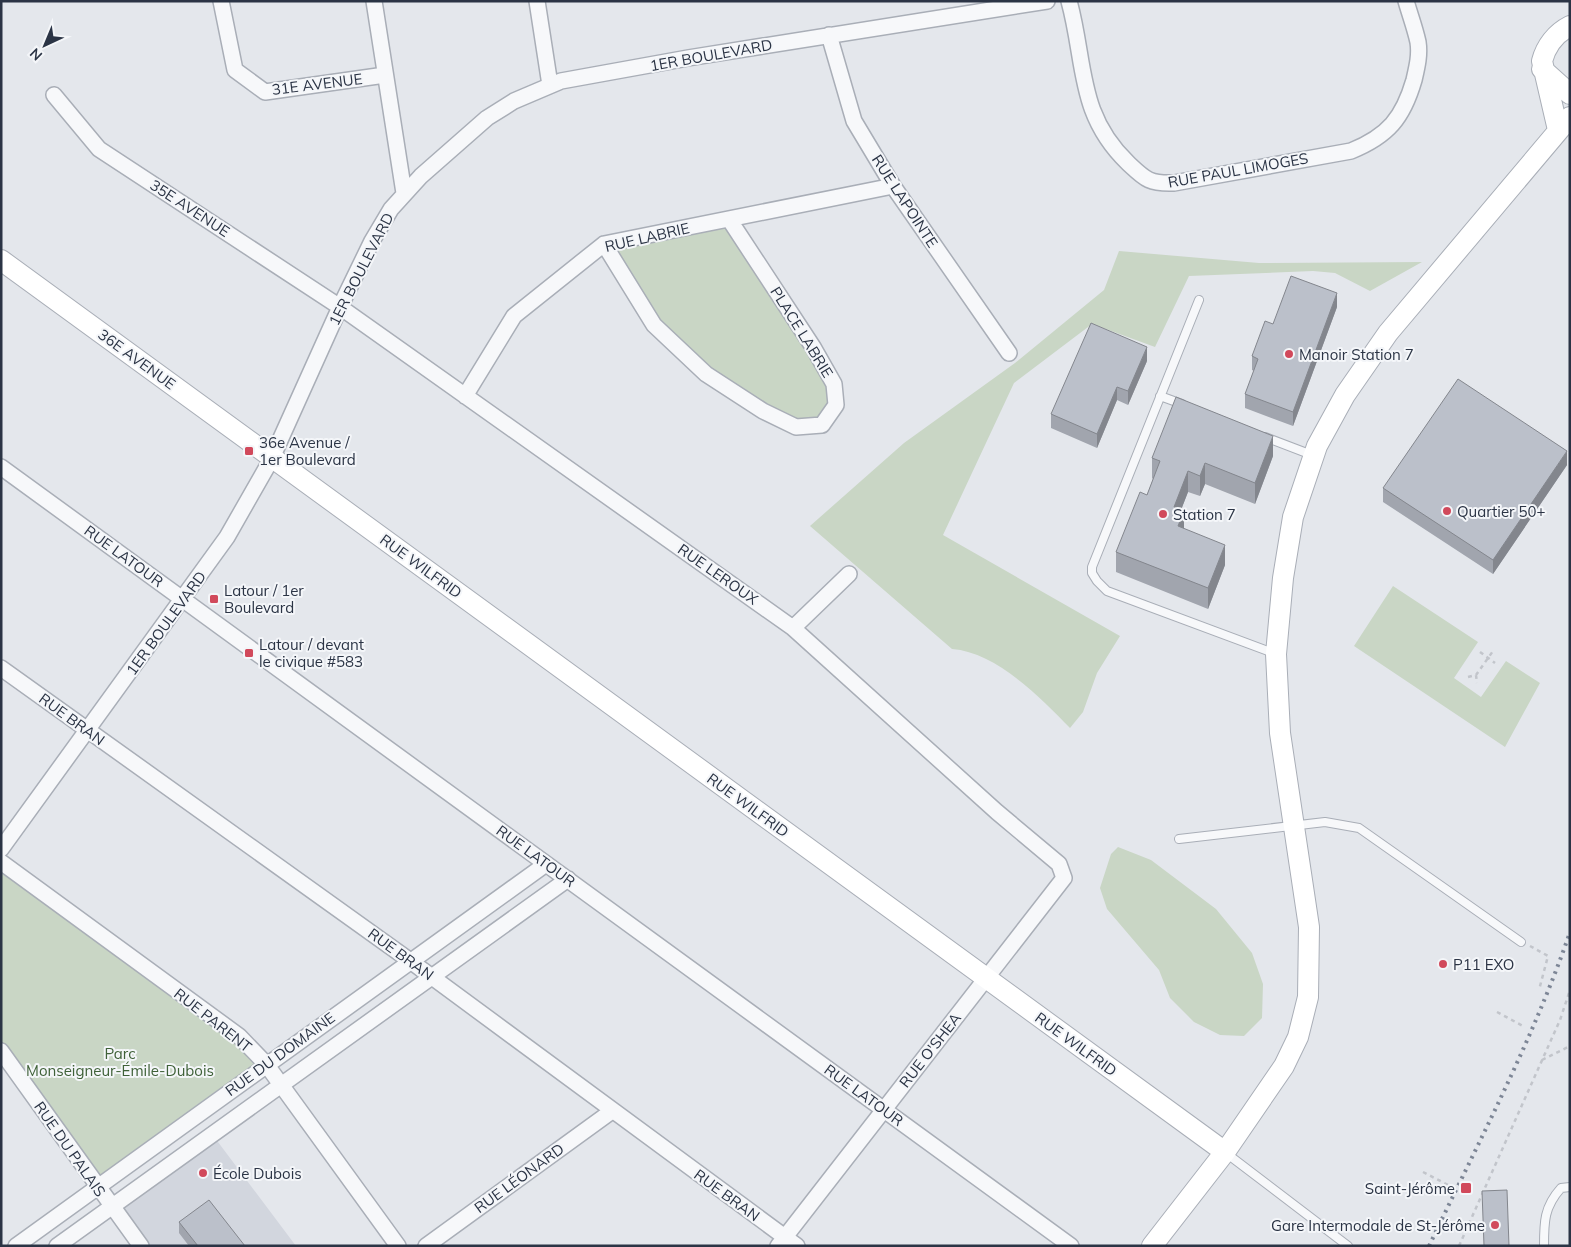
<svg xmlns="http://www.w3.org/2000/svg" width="1571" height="1247" viewBox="0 0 1571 1247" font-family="Mulish,sans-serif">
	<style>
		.built { fill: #d2d6de }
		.green { fill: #c9d6c5 }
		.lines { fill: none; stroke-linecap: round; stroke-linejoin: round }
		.lane-casing { stroke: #a9aeb7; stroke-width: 10 }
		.street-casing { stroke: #a9aeb7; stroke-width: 18 }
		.secondary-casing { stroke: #a9aeb7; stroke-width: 22 }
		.path { stroke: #c2c5cb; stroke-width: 2.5; stroke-dasharray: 4 4; stroke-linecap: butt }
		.lane { stroke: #f7f8fa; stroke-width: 8 }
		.street { stroke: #f7f8fa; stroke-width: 15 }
		.secondary { stroke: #fff; stroke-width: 20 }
		.rail { stroke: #7d8696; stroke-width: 4; stroke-dasharray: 2.5 5; stroke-linecap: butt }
		.wall { fill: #a1a5ae }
		.shaded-wall { fill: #83868d }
		.building { fill: #bbc0ca; stroke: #83868d }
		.poi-dot { fill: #d1495b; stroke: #f4f6f9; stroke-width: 2 }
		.labels { text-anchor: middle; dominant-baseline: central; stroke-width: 4; stroke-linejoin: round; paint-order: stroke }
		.street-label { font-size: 15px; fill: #2b3445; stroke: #f4f6f9 }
		.poi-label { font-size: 15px; fill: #2b3445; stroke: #f4f6f9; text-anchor: start }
		.park-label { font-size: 15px; fill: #3f6138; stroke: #f4f6f9 }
	</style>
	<rect width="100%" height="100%" fill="#e4e7ec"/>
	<path class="built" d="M215,1138L296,1246H142L115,1208Z"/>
	<path class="green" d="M729,219L813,347L836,405L822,425L796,427L763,411L654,325L604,244Z
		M1119,251L1259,263L1422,262L1370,291L1335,273L1313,271L1189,276L1155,347L1092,324L1014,383L943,535L1120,636L1097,673L1083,712L1070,728C1041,698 996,652 952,649L810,526L904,443L1015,363L1104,290Z
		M1393,586L1478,642L1454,678L1481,697L1506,661L1540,683L1505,747L1354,646Z
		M1118,847L1151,860L1216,909L1252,953L1263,984L1262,1018L1244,1036L1220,1035L1194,1022L1170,998L1159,970L1107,909L1100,888L1111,854Z
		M1,873L239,1036L266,1064L97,1187L1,1043Z"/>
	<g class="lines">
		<defs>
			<path id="lane" d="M1199,300L1092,567V573L1097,581L1107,591L1276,654
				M1160,396L1182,404
				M1265,437L1312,455
				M1179,839L1325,822L1359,828L1521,942
				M1226,1153L1348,1246
				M1544,1246C1544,1222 1544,1207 1561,1188L1570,1187"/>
			<path id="street" d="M221,1L235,70L265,92L385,75
				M374,1L404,193
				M537,1L550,85
				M1069,1C1086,63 1077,114 1128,163C1145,179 1149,184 1174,183L1351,151C1388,136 1403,118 1414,80C1417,67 1420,55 1418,42C1415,28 1410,15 1406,1
				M829,35L854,121L893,186L1009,353
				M54,95L99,149L340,307L793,628L997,812L1059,864L1064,878L778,1246
				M604,244L654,325L706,374L763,411L796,427L822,425L836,405L834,384L813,347L729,219
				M465,396L514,316L604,244L893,186
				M1,467L1071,1246
				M793,628L849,574
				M1,668L409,960L797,1246
				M1,849L227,537L272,458L340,307L372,241L391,209L421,176L487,118L514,101L561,81L688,58L1047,1
				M1,862L239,1036L266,1064L398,1246
				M1,1051L141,1246
				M16,1246L546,864
				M57,1246L568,879
				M426,1246L612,1111"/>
			<path id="secondary" d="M1542,69L1570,94
				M1558,130L1542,61C1546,46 1556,33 1570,26
				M1,260L1225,1152
				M1152,1246L1225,1152L1284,1066L1298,1037L1308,997L1309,927L1280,733L1276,654L1283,578L1293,517L1317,446L1345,395L1388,333L1570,117"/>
		</defs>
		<use href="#lane" class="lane-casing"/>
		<use href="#street" class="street-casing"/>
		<use href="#secondary" class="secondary-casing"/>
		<path class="path" d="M1480,652L1495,663
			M1476,675L1477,683
			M1468,677L1476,675L1493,651
			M1530,946L1548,956L1539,990
			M1497,1012L1523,1026
			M1542,1060L1570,1046
			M1423,1172L1450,1186
			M1459,1246L1560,1020L1570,990"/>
		<use href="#lane" class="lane"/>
		<use href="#street" class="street"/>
		<use href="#secondary" class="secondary"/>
		<path class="rail" d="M1429,1246C1478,1143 1533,1040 1570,932"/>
	</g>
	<path class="wall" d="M1337,307L1293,426L1245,408V394L1254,371L1252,370V356L1273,324Z
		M1147,361L1128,405L1117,400L1097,448L1051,428V414Z
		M1273,456L1255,504L1205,484L1200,496L1188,492L1181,510L1184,528L1225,565L1208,609L1116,572V552L1147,495L1153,479L1152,478V458Z
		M1567,465L1493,574L1383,502V488Z
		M179,1222L245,1246H189L179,1233Z"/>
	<path class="shaded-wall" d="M1337,293V307L1293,426V412Z
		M1147,347V361L1128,405V391Z
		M1117,387V400L1097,448V434Z
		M1273,436V456L1255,504V483Z
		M1567,451V465L1493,574V560Z
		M1205,463V484L1200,496V476Z
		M1188,471V492L1174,528V507Z
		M1184,511V531L1178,526Z
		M1225,545V565L1208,609V588Z"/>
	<path class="building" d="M1291,276L1337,293L1293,412L1245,394L1258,359L1252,356L1265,321L1273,324Z
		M1091,323L1147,347L1128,391L1117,387L1097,434L1051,414Z
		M1458,379L1567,451L1493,560L1383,488Z
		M1176,397L1273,436L1255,483L1205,463L1200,476L1188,471L1174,507L1184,511L1178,526L1225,545L1208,588L1116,552L1140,492L1147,495L1160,461L1152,458Z
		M1507,1190L1509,1246H1484L1482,1191Z
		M209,1200L245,1246H198L179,1222Z"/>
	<g class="poi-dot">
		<circle cx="1289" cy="354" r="5"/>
		<rect x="244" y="446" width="10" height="10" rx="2.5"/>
		<circle cx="1447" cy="511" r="5"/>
		<circle cx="1163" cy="514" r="5"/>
		<rect x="209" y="594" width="10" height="10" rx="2.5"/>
		<rect x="244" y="648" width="10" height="10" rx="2.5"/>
		<circle cx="1443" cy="964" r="5"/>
		<circle cx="203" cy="1173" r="5"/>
		<rect x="1460" y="1182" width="12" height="12" rx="2.5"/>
		<circle cx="1495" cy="1225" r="5"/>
	</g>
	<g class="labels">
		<g class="street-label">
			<text transform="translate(711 55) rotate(-10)">1ER BOULEVARD</text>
			<text transform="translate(317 84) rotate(-7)">31E AVENUE</text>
			<text transform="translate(1238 170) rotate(-10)">RUE PAUL LIMOGES</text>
			<text transform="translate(905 201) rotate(57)">RUE LAPOINTE</text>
			<text transform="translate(190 208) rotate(33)">35E AVENUE</text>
			<text transform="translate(647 237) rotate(-13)">RUE LABRIE</text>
			<text transform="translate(361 269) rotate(-63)">1ER BOULEVARD</text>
			<text transform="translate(802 332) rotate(58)">PLACE LABRIE</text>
			<text transform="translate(137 359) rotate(36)">36E AVENUE</text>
			<text transform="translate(124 556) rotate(36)">RUE LATOUR</text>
			<text transform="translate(421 566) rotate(36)">RUE WILFRID</text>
			<text transform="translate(718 574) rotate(35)">RUE LEROUX</text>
			<text transform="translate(166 623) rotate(-54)">1ER BOULEVARD</text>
			<text transform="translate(72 719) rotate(36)">RUE BRAN</text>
			<text transform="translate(748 805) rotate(36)">RUE WILFRID</text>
			<text transform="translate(536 856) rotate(36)">RUE LATOUR</text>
			<text transform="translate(401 954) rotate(36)">RUE BRAN</text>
			<text transform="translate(213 1020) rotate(38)">RUE PARENT</text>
			<text transform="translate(1076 1044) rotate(36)">RUE WILFRID</text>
			<text transform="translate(930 1050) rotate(-52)">RUE O'SHEA</text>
			<text transform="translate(280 1054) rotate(-36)">RUE DU DOMAINE</text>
			<text transform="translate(864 1095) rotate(36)">RUE LATOUR</text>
			<text transform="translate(70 1149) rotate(55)">RUE DU PALAIS</text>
			<text transform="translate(519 1178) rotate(-36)">RUE LÉONARD</text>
			<text transform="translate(727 1195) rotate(36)">RUE BRAN</text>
		</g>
		<g class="poi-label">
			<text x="1299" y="354">Manoir Station 7</text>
			<text x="259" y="442">36e Avenue /<tspan x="259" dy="17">1er Boulevard</tspan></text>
			<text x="1457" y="511">Quartier 50+</text>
			<text x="1173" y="514">Station 7</text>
			<text x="224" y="590">Latour / 1er<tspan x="224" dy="17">Boulevard</tspan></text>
			<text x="259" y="644">Latour / devant<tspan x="259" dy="17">le civique #583</tspan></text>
			<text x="1453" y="964">P11 EXO</text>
			<text x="213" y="1173">École Dubois</text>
			<text x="1455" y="1188" text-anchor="end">Saint-Jérôme</text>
			<text x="1485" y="1225" text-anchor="end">Gare Intermodale de St-Jérôme</text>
		</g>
		<g class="park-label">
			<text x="120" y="1053">Parc<tspan x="120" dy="17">Monseigneur-Émile-Dubois</tspan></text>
		</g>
	</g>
	<rect width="1571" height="1247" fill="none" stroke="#2b3445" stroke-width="5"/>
	<g transform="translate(45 45) rotate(224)" stroke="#f4f6f9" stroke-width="4" paint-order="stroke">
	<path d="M0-4L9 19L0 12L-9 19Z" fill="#2b3445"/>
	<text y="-8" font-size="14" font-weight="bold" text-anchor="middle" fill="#2b3445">N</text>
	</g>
</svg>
